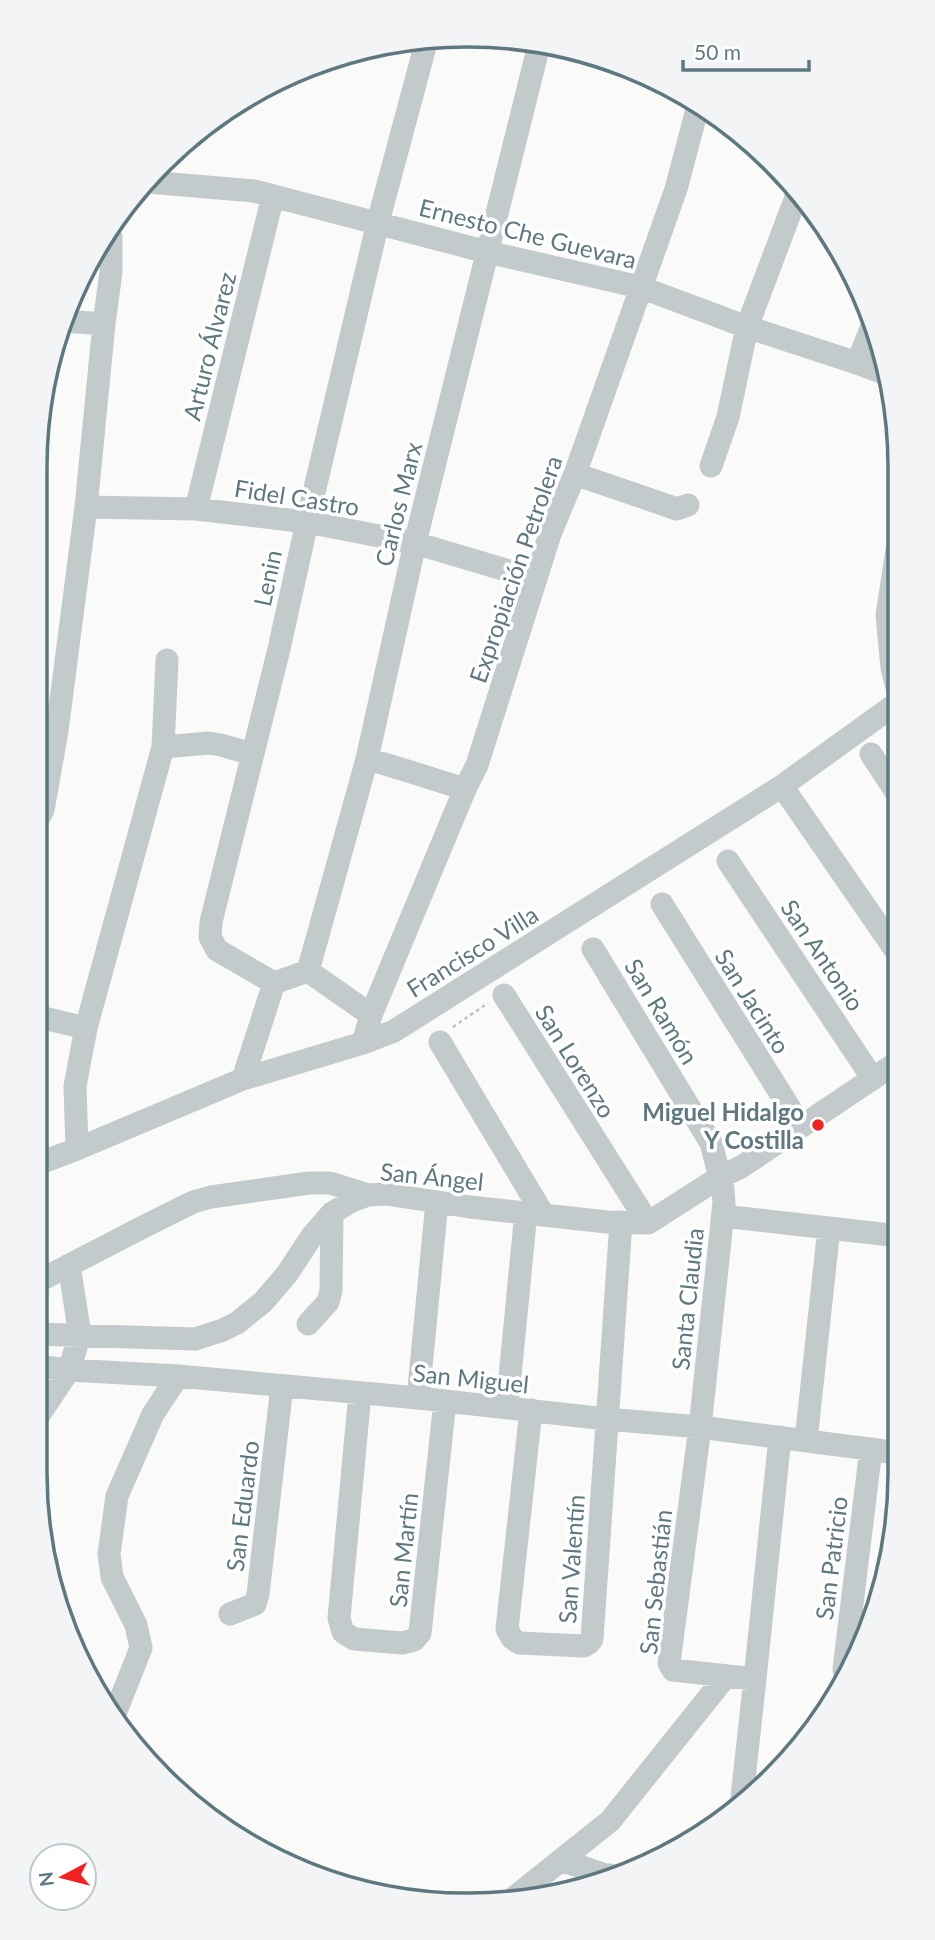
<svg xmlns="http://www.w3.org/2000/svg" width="935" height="1940" viewBox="0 0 935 1940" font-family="Lato,sans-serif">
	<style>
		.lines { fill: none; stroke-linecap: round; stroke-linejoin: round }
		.path { stroke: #bdc2c4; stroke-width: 2.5; stroke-dasharray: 3.5 3.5; stroke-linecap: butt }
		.minor { stroke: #c2cacc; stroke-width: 23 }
		.poi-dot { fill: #f3201f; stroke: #fff; stroke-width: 2.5 }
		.labels { text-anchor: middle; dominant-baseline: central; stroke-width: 7; stroke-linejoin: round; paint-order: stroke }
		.street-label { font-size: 24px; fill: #5e7880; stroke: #fff }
		.poi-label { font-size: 24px; font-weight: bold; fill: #5e7880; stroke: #fff; text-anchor: end }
		.rim { fill: none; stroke: #5e7880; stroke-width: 3.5 }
	</style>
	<rect width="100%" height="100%" fill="#fafaf8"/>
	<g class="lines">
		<path class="path" d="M453,1027L488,1003"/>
		<path class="minor" d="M148,182L254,191L487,252L640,287L747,327L857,363L886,374
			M64,321L104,324
			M857,363L873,324
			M711,466L728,417L747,327L798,192
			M575,474L677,509L688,505
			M86,507L196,509L307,522L415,543L536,579
			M196,509L273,196
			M897,550L887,615L892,668L897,688
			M163,747L209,743L221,745L252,754
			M871,754L898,795
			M367,759C400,768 432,779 465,789
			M782,786L898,954
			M35,824L43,810L57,731L86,507L104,324L111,272V237
			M728,861L873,1079
			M662,904L801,1126
			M593,949L711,1143L723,1189L724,1203L700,1427L669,1663L673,1670L755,1679L780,1437
			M308,971L367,759L415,543L538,49
			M504,995L648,1223
			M371,1015L308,971L274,983L217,950L210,937L211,922L279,649L307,522L378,222L426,43
			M35,1016L86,1028
			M440,1042L543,1214
			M363,1043L371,1015L465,789L477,765L550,534L575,474L676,189L698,106
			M243,1079L274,983
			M77,1149L75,1086L86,1028L163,747L167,660
			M35,1165L77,1149L243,1079L363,1043L394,1031L782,786L897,703
			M723,1216L899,1236
			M35,1283L143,1227L193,1202L211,1197L309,1183H330L368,1195
			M308,1324L328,1302L331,1290L332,1213
			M35,1334L195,1339L223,1330L237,1323L263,1302L287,1274L312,1236L332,1213L352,1201L368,1195L386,1194L470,1207L607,1222L648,1223L720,1177L741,1167L899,1061
			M35,1366L69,1370L178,1376L418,1398L606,1419L700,1427L900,1453
			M360,1393L339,1618L343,1632L354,1639L402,1643L414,1640L420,1633L445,1401
			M418,1398L437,1202
			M507,1407L526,1212
			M531,1410L507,1629L512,1638L519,1643L584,1646L589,1643L592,1639L621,1222
			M35,1421L69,1370L80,1335L69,1265
			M806,1440L829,1228
			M230,1614L255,1604L258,1594L282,1386
			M845,1674L844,1669L871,1449
			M114,1716L141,1648L136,1625L112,1577L109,1554L117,1496L153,1414L178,1376
			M742,1797L755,1679
			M561,1860L605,1875H610
			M510,1901L610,1821L726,1676"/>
	</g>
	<circle class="poi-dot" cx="818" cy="1125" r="7"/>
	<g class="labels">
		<g class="street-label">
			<text transform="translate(528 233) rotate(14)">Ernesto Che Guevara</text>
			<text transform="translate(209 346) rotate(-76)">Arturo Álvarez</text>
			<text transform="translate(297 497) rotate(9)">Fidel Castro</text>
			<text transform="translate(398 504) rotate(-76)">Carlos Marx</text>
			<text transform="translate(515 569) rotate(-71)">Expropiación Petrolera</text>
			<text transform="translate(267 578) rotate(-78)">Lenin</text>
			<text transform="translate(472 951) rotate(-32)">Francisco Villa</text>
			<text transform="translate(823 955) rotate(56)">San Antonio</text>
			<text transform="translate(753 1001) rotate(58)">San Jacinto</text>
			<text transform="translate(662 1011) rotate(59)">San Ramón</text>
			<text transform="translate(576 1061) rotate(58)">San Lorenzo</text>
			<text transform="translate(432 1176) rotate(6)">San Ángel</text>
			<text transform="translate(687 1299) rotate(-84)">Santa Claudia</text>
			<text transform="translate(471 1378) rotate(6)">San Miguel</text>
			<text transform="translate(242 1506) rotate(-83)">San Eduardo</text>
			<text transform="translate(403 1550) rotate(-84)">San Martín</text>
			<text transform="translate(831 1558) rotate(-83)">San Patricio</text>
			<text transform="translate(571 1559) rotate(-86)">San Valentín</text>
			<text transform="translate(655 1582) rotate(-84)">San Sebastián</text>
		</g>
		<g class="poi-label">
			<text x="804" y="1111">Miguel Hidalgo<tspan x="804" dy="28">Y Costilla</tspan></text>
		</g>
	</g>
	<path d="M0 0H935V1940H0ZM467 47H468A420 420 0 0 1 888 467V1473A420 420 0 0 1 468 1893H467A420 420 0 0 1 47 1473V467A420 420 0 0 1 467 47Z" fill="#f2f4f5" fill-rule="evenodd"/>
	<path class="rim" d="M467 47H468A420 420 0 0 1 888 467V1473A420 420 0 0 1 468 1893H467A420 420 0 0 1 47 1473V467A420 420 0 0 1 467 47Z"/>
	<g transform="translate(63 1877) rotate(263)"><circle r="33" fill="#ffffff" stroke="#bfc9cc" stroke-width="2"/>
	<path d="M0-5L12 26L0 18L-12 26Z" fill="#f3201f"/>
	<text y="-10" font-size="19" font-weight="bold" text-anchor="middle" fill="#5e7880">N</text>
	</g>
	<path d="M683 60v10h126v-10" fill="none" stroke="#5e7880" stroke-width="3.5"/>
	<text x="694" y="60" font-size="21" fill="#5e7880" stroke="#ffffff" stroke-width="5" paint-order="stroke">50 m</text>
</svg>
